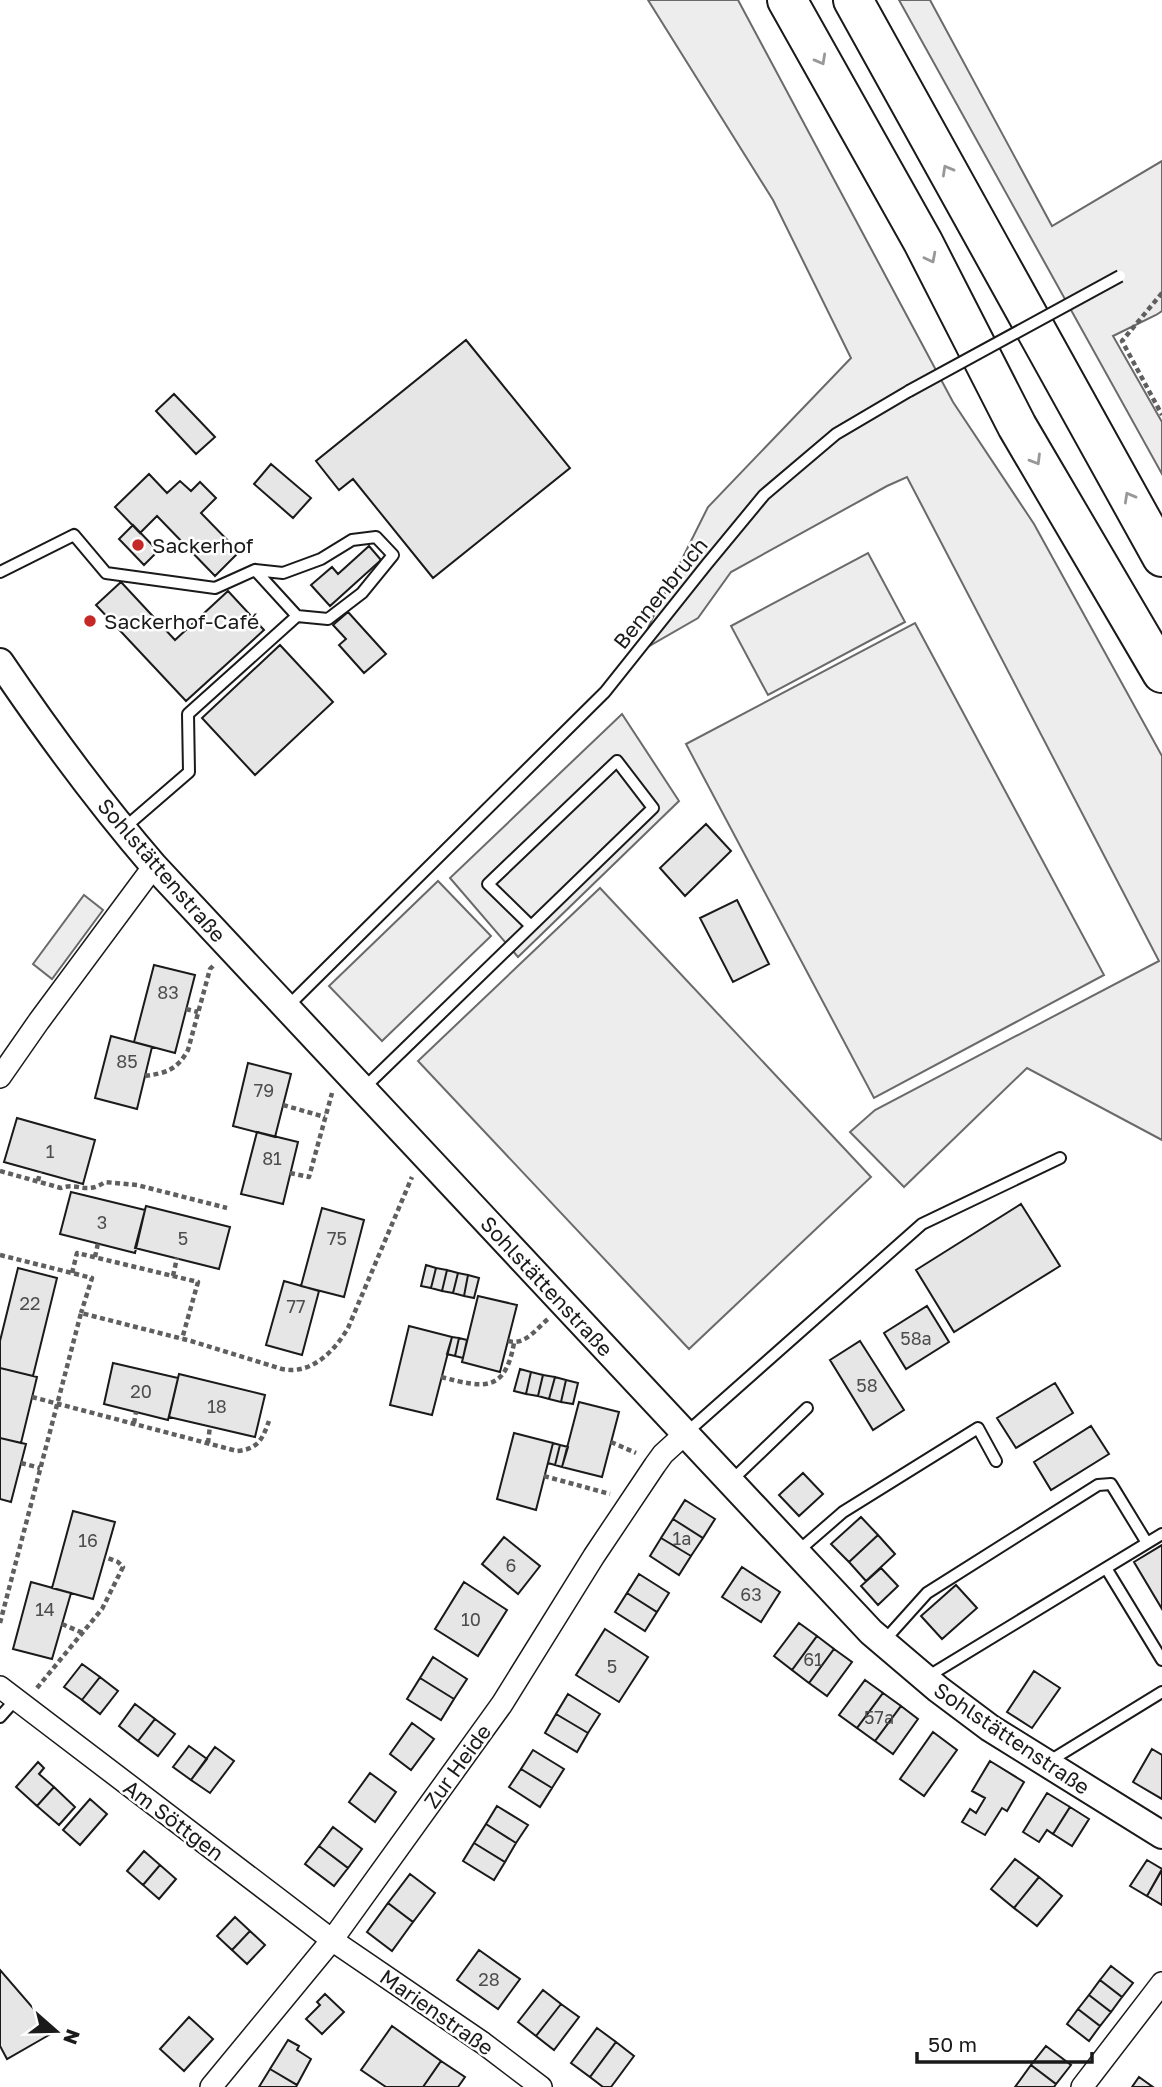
<svg xmlns="http://www.w3.org/2000/svg" width="1162" height="2087" viewBox="0 0 1162 2087" font-family="'Golos Text',sans-serif">
	<style>
		.built { fill: #ededed; stroke: #6a6a6a; stroke-width: 2 }
		.building { fill: #e6e6e6; stroke: #1a1a1a; stroke-width: 2 }
		.lines { fill: none; stroke-linecap: round; stroke-linejoin: round }
		.service-casing { stroke: #1a1a1a; stroke-width: 14 }
		.minor-casing { stroke: #1a1a1a; stroke-width: 24 }
		.tertiary-casing { stroke: #1a1a1a; stroke-width: 30 }
		.motorway-casing { stroke: #1a1a1a; stroke-width: 42 }
		.path { stroke: #5f5f5f; stroke-width: 4.5; stroke-dasharray: 5 3.5; stroke-linecap: butt }
		.service { stroke: #fff; stroke-width: 10 }
		.minor { stroke: #fff; stroke-width: 21 }
		.tertiary { stroke: #fff; stroke-width: 26 }
		.motorway { stroke: #fff; stroke-width: 38 }
		.service-bridge-casing { stroke: #1a1a1a; stroke-width: 14; stroke-linecap: butt }
		.service-bridge { stroke: #fff; stroke-width: 10 }
		.oneway { stroke: #989898 }
		.poi-dot { fill: #c62828; stroke: #fff; stroke-width: 2.5 }
		.labels { text-anchor: middle; dominant-baseline: central; stroke-width: 5; stroke-linejoin: round; paint-order: stroke }
		.number-label { font-size: 18px; fill: #4d4d4d }
		.poi-label { font-size: 21px; fill: #1a1a1a; stroke: #fff; text-anchor: start }
		.street-label { font-size: 21px; fill: #1a1a1a; stroke: #fff }
	</style>
	<rect width="100%" height="100%" fill="#fff"/>
	<path class="built" d="M648,0H738L953,402L1034,524L1162,756V1140L1027,1068L904,1187L850,1132L875,1110L1159,961L907,477L887,486L731,572L698,618L637,653L652,619L708,507L851,358L773,200Z
		M899,0H930L1052,226L1162,161V311L1156,315L1113,336L1162,422V474Z
		M868,553L905,622L768,695L731,626Z
		M915,623L1104,975L874,1098L686,744Z
		M622,714L679,801L518,957L450,878Z
		M438,881L491,936L382,1041L329,986Z
		M600,888L871,1177L689,1349L418,1061Z
		M84,895L103,910L52,979L33,964Z"/>
	<path class="building" d="M466,340L570,468L433,578L353,479L339,490L316,461Z
		M174,394L215,437L196,454L156,411Z
		M271,464L311,498L293,518L254,484Z
		M149,474L167,493L180,481L191,491L200,482L216,498L201,513L239,552L215,576L157,516L140,533L115,507Z
		M133,525L158,551L144,565L119,539Z
		M369,546L381,560L330,606L311,585L332,567L338,574Z
		M121,582L175,640L228,591L264,630L186,701L96,605Z
		M348,612L386,654L364,673L339,645L346,639L333,625Z
		M280,645L333,702L255,775L202,718Z
		M706,824L731,851L685,896L660,868Z
		M737,900L769,964L733,982L700,918Z
		M154,965L195,975L175,1053L134,1042Z
		M111,1036L152,1047L137,1109L95,1098Z
		M248,1063L291,1074L275,1137L233,1126Z
		M17,1118L95,1140L83,1184L4,1162Z
		M257,1132L298,1142L283,1204L241,1194Z
		M71,1192L145,1210L135,1253L60,1234Z
		M1021,1204L1060,1266L954,1332L916,1270Z
		M146,1206L230,1227L219,1269L135,1248Z
		M322,1208L364,1220L344,1297L301,1286Z
		M426,1265L436,1268L431,1288L421,1286Z
		M18,1268L57,1278L33,1376L0,1368V1341Z
		M436,1268L447,1270L442,1291L431,1288Z
		M447,1270L458,1273L453,1293L442,1291Z
		M458,1273L468,1275L464,1296L453,1293Z
		M468,1275L479,1278L474,1298L464,1296Z
		M284,1281L319,1291L302,1355L266,1345Z
		M478,1296L517,1305L500,1372L462,1362Z
		M927,1306L949,1342L906,1369L884,1333Z
		M409,1326L452,1337L432,1415L390,1405Z
		M452,1337L459,1338L455,1356L447,1354Z
		M459,1338L467,1340L463,1358L455,1356Z
		M860,1341L904,1410L873,1430L830,1360Z
		M113,1363L178,1378L168,1420L104,1404Z
		M0,1368L37,1377L21,1443L0,1438Z
		M520,1369L531,1372L526,1394L514,1391Z
		M531,1372L543,1375L538,1396L526,1394Z
		M179,1374L265,1395L255,1437L169,1417Z
		M543,1375L555,1377L549,1399L538,1396Z
		M555,1377L566,1380L561,1402L549,1399Z
		M566,1380L578,1383L573,1404L561,1402Z
		M1055,1383L1073,1413L1016,1448L997,1418Z
		M579,1402L619,1412L602,1477L562,1467Z
		M1091,1426L1109,1454L1051,1490L1034,1462Z
		M514,1433L553,1443L536,1510L497,1499Z
		M0,1438L26,1444L11,1502L0,1499Z
		M553,1443L560,1445L555,1465L548,1463Z
		M560,1445L568,1447L562,1467L555,1465Z
		M803,1473L823,1494L799,1516L779,1495Z
		M685,1500L715,1519L703,1538L673,1519Z
		M73,1511L115,1522L93,1599L52,1588Z
		M861,1517L878,1535L849,1562L831,1544Z
		M673,1519L703,1538L691,1556L661,1538Z
		M878,1535L895,1554L866,1581L849,1562Z
		M504,1537L540,1566L518,1594L482,1564Z
		M661,1538L691,1556L679,1575L650,1556Z
		M1162,1545V1609L1134,1562Z
		M742,1567L780,1592L761,1622L722,1597Z
		M881,1568L898,1586L878,1605L861,1586Z
		M639,1574L669,1593L657,1612L627,1593Z
		M31,1582L71,1593L52,1659L13,1649Z
		M464,1582L507,1610L478,1656L435,1629Z
		M956,1585L977,1608L942,1639L921,1616Z
		M627,1593L657,1612L645,1631L615,1612Z
		M799,1623L817,1636L792,1670L774,1656Z
		M605,1629L648,1657L619,1702L576,1675Z
		M817,1636L834,1649L809,1683L792,1670Z
		M834,1649L852,1662L827,1696L809,1683Z
		M433,1657L467,1679L454,1699L420,1678Z
		M82,1664L100,1677L82,1700L64,1687Z
		M1034,1671L1060,1688L1032,1728L1007,1712Z
		M100,1677L118,1691L100,1714L82,1700Z
		M420,1678L454,1699L441,1720L407,1699Z
		M865,1680L883,1693L857,1728L839,1715Z
		M883,1693L901,1706L875,1741L857,1728Z
		M568,1694L600,1714L588,1733L556,1714Z
		M135,1704L155,1719L138,1741L119,1726Z
		M901,1706L918,1719L893,1754L875,1741Z
		M556,1714L588,1733L577,1752L545,1733Z
		M155,1719L175,1734L158,1756L138,1741Z
		M412,1723L434,1739L411,1770L390,1754Z
		M933,1732L957,1750L924,1796L900,1779Z
		M189,1746L207,1759L191,1780L173,1767Z
		M215,1747L234,1761L210,1793L191,1780Z
		M1152,1749L1162,1755V1799L1133,1782Z
		M533,1750L564,1769L552,1788L521,1769Z
		M990,1761L1024,1782L1007,1811L1002,1808L985,1835L962,1822L970,1809L976,1813L985,1798L972,1791Z
		M38,1762L44,1768L39,1774L54,1787L37,1806L16,1787Z
		M521,1769L552,1788L540,1807L509,1787Z
		M370,1773L396,1792L375,1822L349,1802Z
		M54,1787L75,1807L59,1825L37,1806Z
		M1047,1793L1070,1807L1053,1834L1047,1830L1039,1842L1023,1832Z
		M90,1799L107,1814L80,1845L63,1830Z
		M497,1806L528,1825L516,1843L486,1824Z
		M1070,1807L1089,1819L1072,1846L1053,1834Z
		M486,1824L516,1843L505,1862L474,1843Z
		M333,1827L362,1849L348,1868L319,1846Z
		M474,1843L505,1862L494,1880L463,1861Z
		M319,1846L348,1868L334,1886L305,1864Z
		M144,1851L160,1865L143,1885L127,1871Z
		M1015,1859L1039,1877L1014,1908L991,1889Z
		M1147,1860L1162,1869L1147,1896L1130,1886Z
		M160,1865L176,1879L159,1899L143,1885Z
		M1162,1870V1905L1147,1896Z
		M410,1874L435,1893L413,1922L388,1903Z
		M1039,1877L1062,1896L1037,1926L1014,1908Z
		M388,1903L413,1922L392,1951L367,1932Z
		M235,1917L250,1931L232,1950L217,1936Z
		M250,1931L265,1945L247,1964L232,1950Z
		M479,1950L520,1979L498,2009L457,1980Z
		M1111,1966L1133,1983L1122,1997L1100,1980Z
		M0,1970L33,2008L49,2035L7,2059L0,2046Z
		M1100,1980L1122,1997L1111,2012L1089,1995Z
		M543,1990L561,2004L536,2036L518,2022Z
		M325,1994L344,2012L322,2034L306,2019L320,2005L317,2002Z
		M1089,1995L1111,2012L1100,2026L1078,2009Z
		M561,2004L579,2017L554,2050L536,2036Z
		M1078,2009L1100,2026L1089,2041L1067,2024Z
		M189,2017L213,2039L184,2071L160,2049Z
		M392,2026L441,2061L423,2087H386L361,2070Z
		M597,2028L616,2042L590,2077L571,2063Z
		M288,2040L299,2046L297,2050L311,2059L297,2085L270,2069Z
		M616,2042L634,2056L611,2087H603L590,2077Z
		M1046,2046L1071,2065L1056,2084L1031,2065Z
		M441,2061L465,2077L458,2087H423Z
		M1031,2065L1056,2084L1054,2087H1015Z
		M270,2069L297,2085L296,2087H259Z
		M1139,2077L1153,2087H1132Z"/>
	<g class="lines">
		<defs>
			<path id="service" d="M255,570L283,573L321,559L352,540L376,537L393,555L362,593L328,619L297,616
				M0,572L74,535L106,573L215,588L255,570L297,616L188,714L189,772L123,829
				M286,1008L605,692L707,564L764,495L836,434L909,391
				M363,1089L653,808L617,761L488,884L531,926
				M686,1433L922,1224L1060,1158
				M731,1481L807,1408
				M797,1552L843,1512L978,1428L996,1461
				M1106,1568L1162,1534
				M883,1642L927,1593L1098,1485L1111,1484L1147,1543
				M927,1677L1106,1568L1162,1660
				M0,1717L16,1699
				M1048,1762L1162,1692"/>
			<path id="minor" d="M0,1077L39,1021L154,866
				M0,1687L332,1940L483,2043L541,2087
				M211,2087L332,1940L502,1704L594,1556L655,1465L663,1454L686,1433
				M1082,2087L1162,1983"/>
			<path id="tertiary" d="M0,662C48,733 98,801 154,866L871,1632L938,1689L990,1728L1162,1835"/>
			<path id="motorway" d="M787,0L923,242L1017,426L1162,673
				M853,0L1162,557"/>
		</defs>
		<use href="#service" class="service-casing"/>
		<use href="#minor" class="minor-casing"/>
		<use href="#tertiary" class="tertiary-casing"/>
		<use href="#motorway" class="motorway-casing"/>
		<path class="path" d="M1162,293L1122,341L1162,415
			M186,1009L198,1012
			M145,1076C166,1073 177,1070 188,1050L210,969L215,964
			M283,1105L325,1117
			M0,1171L61,1188C78,1182 86,1195 105,1182L137,1185L227,1208
			M290,1173L309,1177L332,1093
			M38,1181L40,1172
			M0,1255L92,1278L81,1313
			M95,1257L98,1243
			M72,1273L77,1253L198,1282L182,1339
			M173,1276L177,1258
			M508,1341C525,1346 536,1329 548,1319
			M441,1377C484,1388 505,1393 514,1343
			M32,1397L237,1451C258,1449 262,1440 269,1421
			M134,1423L136,1412
			M611,1442L636,1453
			M208,1443L210,1426
			M21,1463L40,1468
			M544,1476L610,1494
			M0,1623L81,1313L191,1341L282,1369C311,1375 334,1352 348,1328L412,1177
			M62,1624L83,1633
			M37,1688L102,1609L123,1567L118,1562L105,1557"/>
		<use href="#service" class="service"/>
		<use href="#minor" class="minor"/>
		<use href="#tertiary" class="tertiary"/>
		<use href="#motorway" class="motorway"/>
		<defs>
			<path id="service-bridge" d="M909,391L1120,276"/>
		</defs>
		<use href="#service-bridge" class="service-bridge-casing"/>
		<use href="#service-bridge" class="service-bridge"/>
	</g>
	<defs><path id="oneway-chevron" d="M-2-3.5L2.5 0L-2 3.5" fill="none" stroke-width="1.6" stroke-linecap="round" stroke-linejoin="round" transform="scale(1.75)"/></defs>
	<g class="oneway">
		<use href="#oneway-chevron" transform="translate(821 60) rotate(61)"/>
		<use href="#oneway-chevron" transform="translate(947 170) rotate(-119)"/>
		<use href="#oneway-chevron" transform="translate(931 258) rotate(63)"/>
		<use href="#oneway-chevron" transform="translate(1036 460) rotate(59)"/>
		<use href="#oneway-chevron" transform="translate(1129 497) rotate(-119)"/>
	</g>
	<g class="poi-dot">
		<circle cx="138" cy="545" r="7"/>
		<circle cx="90" cy="621" r="7"/>
	</g>
	<g class="labels">
		<g class="number-label">
			<text x="168" y="992">83</text>
			<text x="127" y="1061">85</text>
			<text x="264" y="1090">79</text>
			<text x="50" y="1151">1</text>
			<text x="272" y="1158">81</text>
			<text x="102" y="1222">3</text>
			<text x="183" y="1238">5</text>
			<text x="337" y="1238">75</text>
			<text x="30" y="1303">22</text>
			<text x="296" y="1306">77</text>
			<text x="916" y="1338">58a</text>
			<text x="867" y="1385">58</text>
			<text x="141" y="1391">20</text>
			<text x="217" y="1406">18</text>
			<text x="682" y="1538">1a</text>
			<text x="88" y="1540">16</text>
			<text x="511" y="1565">6</text>
			<text x="751" y="1594">63</text>
			<text x="45" y="1609">14</text>
			<text x="471" y="1619">10</text>
			<text x="813" y="1659">61</text>
			<text x="612" y="1666">5</text>
			<text x="879" y="1717">57a</text>
			<text x="489" y="1979">28</text>
		</g>
		<g class="poi-label">
			<text x="152" y="545">Sackerhof</text>
			<text x="104" y="621">Sackerhof-Café</text>
		</g>
		<g class="street-label">
			<text transform="translate(660 593) rotate(-51)">Bennenbruch</text>
			<text transform="translate(162 870) rotate(49)">Sohlstättenstraße</text>
			<text transform="translate(547 1286) rotate(47)">Sohlstättenstraße</text>
			<text transform="translate(1012 1738) rotate(34)">Sohlstättenstraße</text>
			<text transform="translate(457 1766) rotate(-54)">Zur Heide</text>
			<text transform="translate(174 1820) rotate(37)">Am Söttgen</text>
			<text transform="translate(437 2012) rotate(35)">Marienstraße</text>
		</g>
	</g>
	<g transform="translate(56 2031) rotate(110)" stroke="#ffffff" stroke-width="5" paint-order="stroke">
	<path d="M0-5L12 26L0 18L-12 26Z" fill="#1a1a1a"/>
	<text y="-10" font-size="19" font-weight="bold" text-anchor="middle" fill="#1a1a1a">N</text>
	</g>
	<path d="M917 2052v10h175v-10" fill="none" stroke="#1a1a1a" stroke-width="3.5"/>
	<text x="928" y="2052" font-size="21" fill="#1a1a1a" stroke="#ffffff" stroke-width="5" paint-order="stroke">50 m</text>
</svg>
